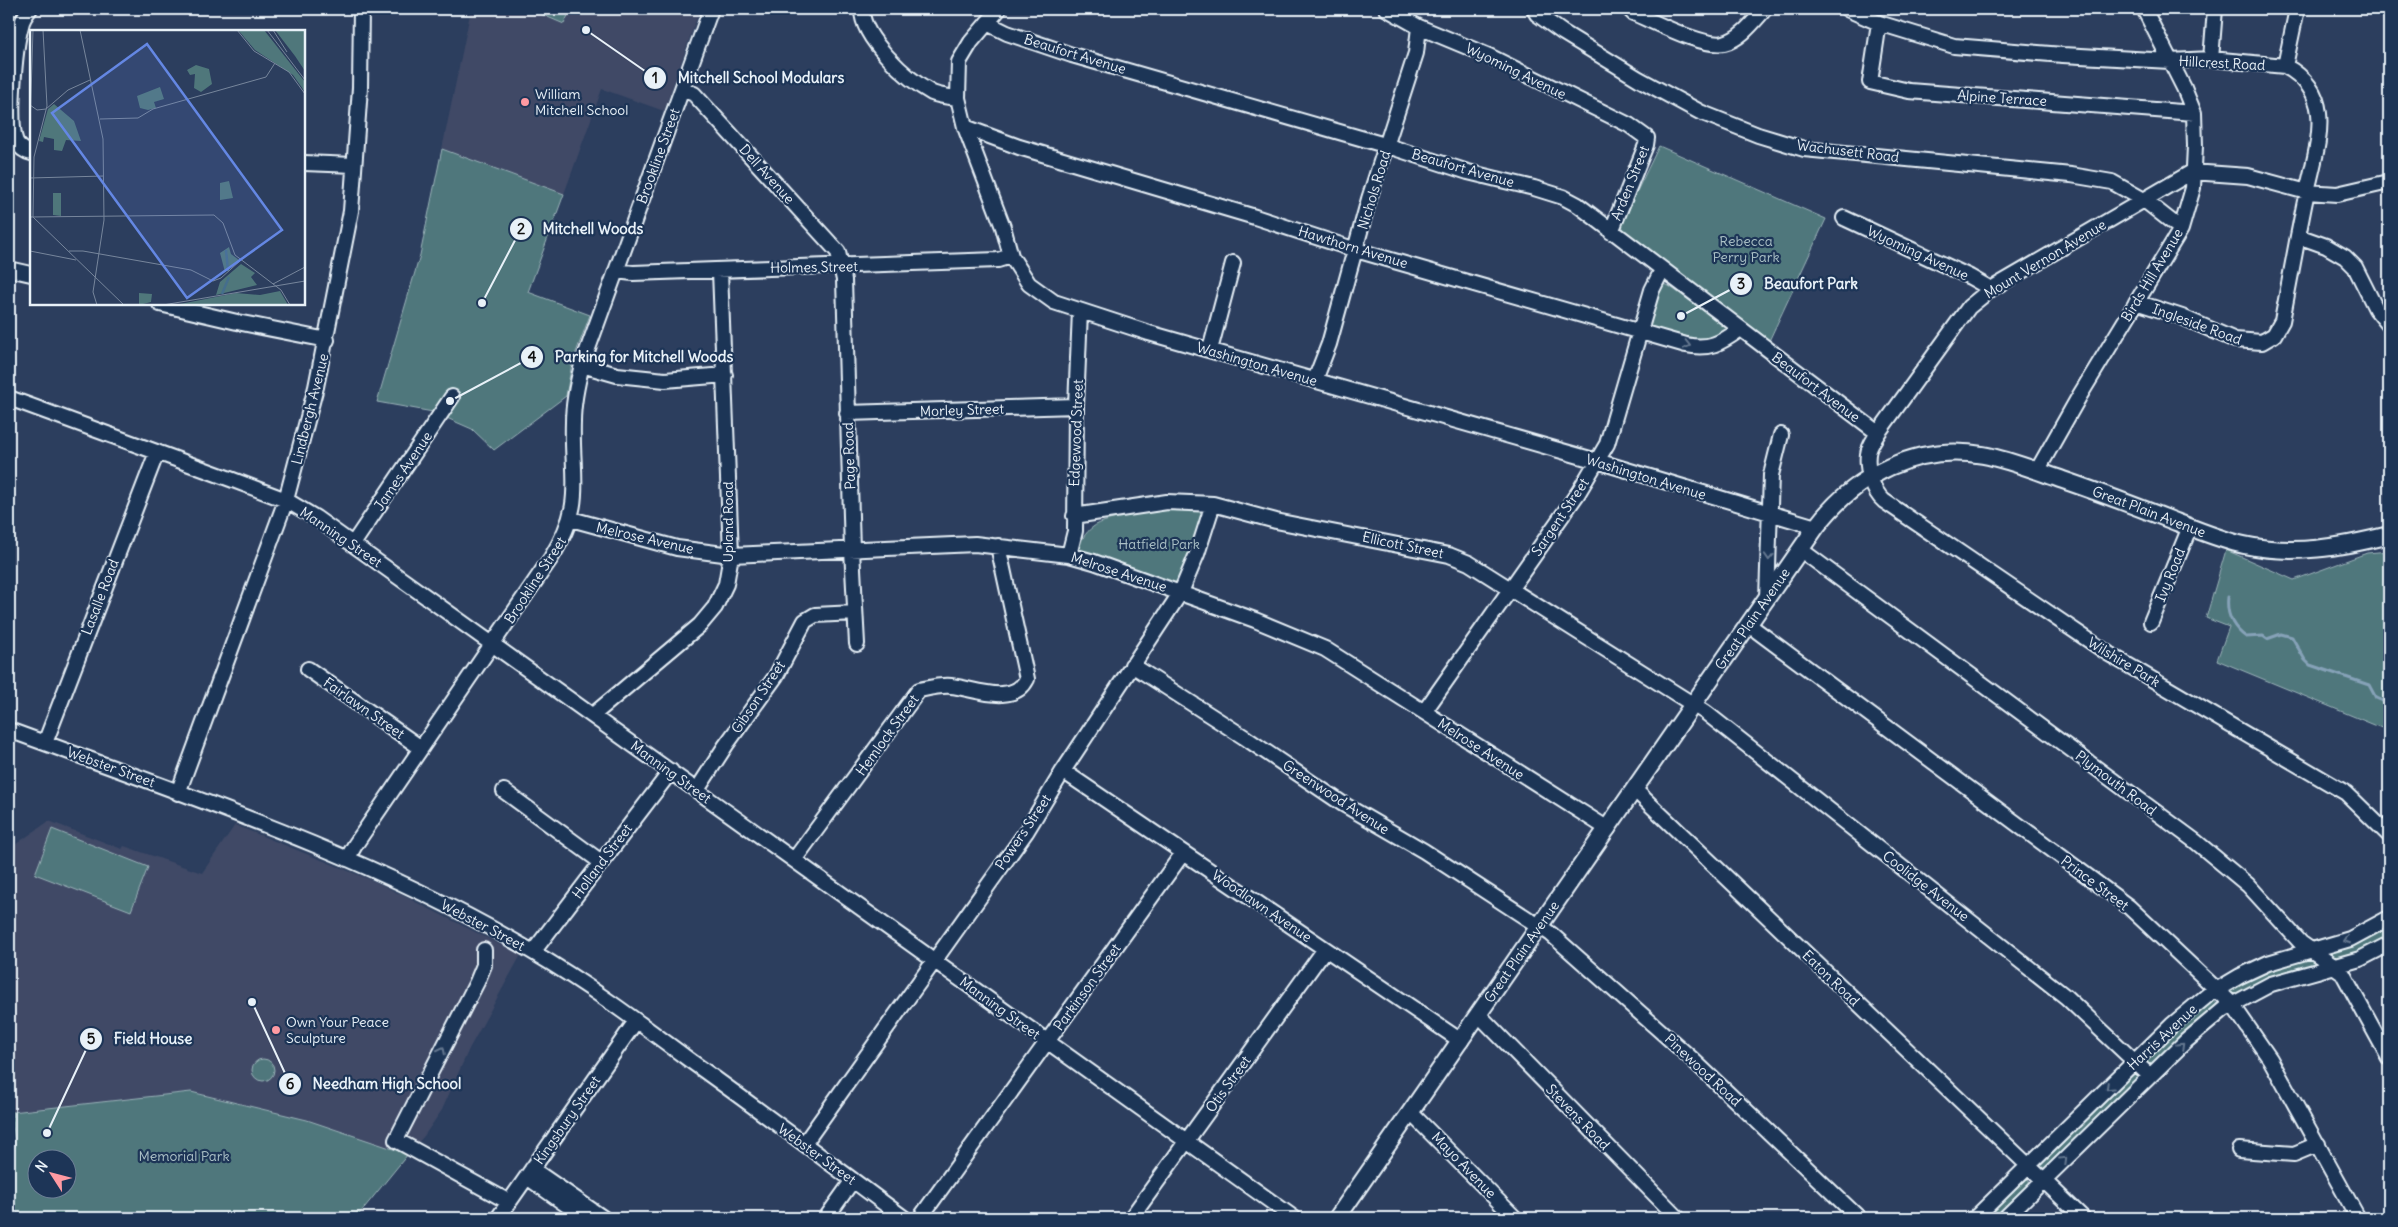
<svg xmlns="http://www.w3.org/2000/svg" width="2398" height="1227" viewBox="0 0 2398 1227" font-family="Delius,sans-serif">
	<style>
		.built { fill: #3f4966 }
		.green { fill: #4f777b; stroke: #9cb4ba; fill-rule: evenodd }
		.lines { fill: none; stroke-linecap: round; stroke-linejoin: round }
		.stream { stroke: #86a2b8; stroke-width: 3 }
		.minor-casing { stroke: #e8f1f8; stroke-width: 18 }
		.major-casing { stroke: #e8f1f8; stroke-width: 20 }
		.minor { stroke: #1d3557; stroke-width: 14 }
		.major { stroke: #1d3557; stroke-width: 16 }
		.oneway { stroke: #64778f }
		.poi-dot { fill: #ff9aa2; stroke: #1d3557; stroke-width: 2 }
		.labels { text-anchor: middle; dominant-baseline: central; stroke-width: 4.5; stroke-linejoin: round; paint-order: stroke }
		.street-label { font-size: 14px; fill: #e8f1f8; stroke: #1d3557 }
		.poi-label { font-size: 14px; fill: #e8f1f8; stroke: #1d3557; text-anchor: start }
		.park-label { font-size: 14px; fill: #abc0c6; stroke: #1d3557 }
		.inset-river { fill: none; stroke: #456e8d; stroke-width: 2.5 }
		.inset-road { fill: none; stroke: #77869c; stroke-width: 1 }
		.view { fill: #6487e3; fill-opacity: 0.15; stroke: #6487e3; stroke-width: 2.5 }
		.inset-edge { fill: none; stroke: #e8f1f8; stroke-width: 2.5 }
		.leader { fill: none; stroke: #e8f1f8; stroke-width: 2 }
		.callout-dot { fill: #e8f1f8; stroke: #1d3557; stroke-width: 2 }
		.mark-label { font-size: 15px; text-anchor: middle; font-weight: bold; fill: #111 }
		.callout-label { font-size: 15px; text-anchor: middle; font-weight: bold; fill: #e8f1f8; stroke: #1d3557; stroke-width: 4.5; stroke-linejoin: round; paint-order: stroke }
	</style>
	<rect width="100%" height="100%" fill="#2c3e5e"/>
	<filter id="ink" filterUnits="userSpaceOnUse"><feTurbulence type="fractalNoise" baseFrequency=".02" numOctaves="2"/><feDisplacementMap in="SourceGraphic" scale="10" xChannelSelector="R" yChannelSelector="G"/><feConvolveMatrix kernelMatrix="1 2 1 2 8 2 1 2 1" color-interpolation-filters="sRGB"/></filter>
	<g filter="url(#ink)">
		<path class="built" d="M471,9H700L664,111L602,89L564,194L442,149Z
			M49,821L122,849L124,846L202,873L235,825L376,882L521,955L469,1049L442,1110L424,1136L408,1154L307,1120L191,1092L9,1112V1092H11L9,1066V849Z"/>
		<path class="green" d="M529,9H571L564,24Z
			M1659,146L1826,219L1769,341L1623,229L1622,222Z
			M442,149L564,194L528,292L590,315L572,363L566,396L494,450L472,429L433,412L377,402L420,255Z
			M1663,284L1669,286L1729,329L1709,343L1689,340L1647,326Z
			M1187,508L1200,511L1204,519L1193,552L1178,582L1170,584L1086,555L1079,549C1081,540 1085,533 1093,527C1104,517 1170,508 1187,508Z
			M2226,550L2294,580L2367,553L2389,551V731L2217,660L2229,627L2206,618Z
			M52,829L148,867L131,911L35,874Z
			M2389,923V938L2339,961L2330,957L2332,951Z
			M2310,955L2315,960L2314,966L2238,995L2232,996L2228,992V989L2247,977Z
			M2213,999L2217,1004L2214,1010L2152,1065L2144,1061L2173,1030Z
			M252 1070a11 11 0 1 1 22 0a11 11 0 1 1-22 0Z
			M2134,1071L2137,1072L2139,1078L2044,1172L2036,1166Z
			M191,1092L307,1120L408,1154L356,1218H9V1148L15,1147L12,1112ZM38,1160H68V1190H38Z
			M2024,1178L2029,1180L2030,1187L1998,1218H1981Z"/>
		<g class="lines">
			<path class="stream" d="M2228,597C2226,614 2232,627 2246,637L2263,636L2267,639L2281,634L2292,637L2305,660L2310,665L2369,685L2376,698L2389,704"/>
			<defs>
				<path id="minor" d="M30,9C26,14 22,20 21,26C15,47 8,123 16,142C19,147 26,152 31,153
					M862,9C861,38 908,80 932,93C939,96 950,97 958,98L965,127L1003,227L1011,256L1029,284L1054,302L1149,333L1597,461L1816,527
					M1387,9L1419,27L1489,56L1629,125L1647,138L1646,145L1611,232
					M1534,9L1537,14L1562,32L1639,79L1700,112L1758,135L1804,149L2071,175L2112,182L2144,200L2181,229
					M1629,9L1633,13C1653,21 1704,48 1724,43C1741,39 1754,21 1765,9
					M1847,9L1879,23L1954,46L2063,55L2170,61L2211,59L2285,66C2333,92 2320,136 2310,179C2305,198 2302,217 2298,236L2326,246L2345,257L2355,267L2376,309L2389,325
					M987,23L1007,33L1072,55L1388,146L1468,172L1534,188L1563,197L1578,205L1878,433
					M1879,23L1870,82L1909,91L2194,113
					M2211,59L2215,9
					M2285,66L2297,9
					M682,89L694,94L838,252L844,280L852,550L857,644
					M958,98L959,62L971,42L999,9
					M965,127L1019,147L1255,217L1356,250L1686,345C1709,350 1721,343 1739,330
					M304,163L354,165
					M2389,182L2337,194L2307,192L2248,176L2192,172L1991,289L1969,307L1878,433C1874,440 1869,446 1868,454C1866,469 1873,492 1884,501L2109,654L2346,793L2389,835
					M1844,218L1970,277L1991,289
					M9,269L31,274
					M616,271L633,273L998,260L1011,256
					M2136,302L2182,317L2235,340L2262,342L2274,335L2282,321L2298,236
					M160,304L237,322L327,340
					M1210,350L1233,263
					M582,365L617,375L665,380L725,375
					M1315,380L1329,344L1369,199L1416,53L1419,27
					M9,398L233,480L286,500L316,518L1294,1218
					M847,413L1076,406
					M2037,471L2080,395L2181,229L2193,188L2195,146L2194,113L2184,88L2144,9
					M1074,516L1167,502L1213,504L1276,521L1449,555L1469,563L1705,712L2066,997L2150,1076
					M571,519L677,548L731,555L975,544L1069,555L1094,562L1255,620L1325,649L1608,829
					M353,544L452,397
					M1801,550L2195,841L2248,885L2301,943L2342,972L2389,1058
					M1069,555L1075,531L1076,406L1080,311
					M1767,599L1771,475L1781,435
					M2151,622L2190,527
					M1749,625L2129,907L2232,1004L2270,1059L2358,1218
					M1132,665L1244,737L1343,804L1424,851L1551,934L1692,1059L1859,1218
					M308,669L421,748
					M1424,712L1578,493L1607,444L1652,290L1662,270
					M593,715L700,625L715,607L726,584L731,555L720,271
					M9,730C183,794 371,856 531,951C586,983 637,1021 688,1059C761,1111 832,1165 904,1218
					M45,743L157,452
					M1063,771L1461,1041
					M697,790L726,745L776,676L805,621L815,615L855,613
					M1635,790L2083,1218
					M504,791L601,862
					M178,793L286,500L316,387L351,211L360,88L361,9
					M347,859L355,845L551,558C586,501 571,481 573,422C573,402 577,384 582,365L711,9
					M794,860L919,690C929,688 941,685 951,686C973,688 1013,707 1027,679L998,546
					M484,950V965L477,982L396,1140L509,1202
					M533,952L671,771
					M1479,1015L1678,1218
					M1411,1113L1515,1218
					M804,1144L1026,832L1063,771L1181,592L1197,554L1213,504
					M2239,1150L2294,1154L2318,1144
					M532,1169L603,1218
					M527,1177L585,1218
					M498,1218L636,1021
					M826,1218L853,1180
					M920,1218L1183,853
					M1131,1218L1325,949
					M1975,1218L2172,1025L2208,995L2240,976L2268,963L2350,939L2389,918
					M2005,1218L2186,1041L2224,1009L2271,984L2360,959L2389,944"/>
				<g id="major">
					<path id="s1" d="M1337,1218L1816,527C1855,475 1917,443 1983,455C2010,460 2037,471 2063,480C2101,493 2138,507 2176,522C2198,530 2221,540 2244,545C2294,556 2341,547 2389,535"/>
				</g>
			</defs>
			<use href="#minor" class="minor-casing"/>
			<use href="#major" class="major-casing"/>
			<use href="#minor" class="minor"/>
			<use href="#major" class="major"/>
		</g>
		<defs><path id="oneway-chevron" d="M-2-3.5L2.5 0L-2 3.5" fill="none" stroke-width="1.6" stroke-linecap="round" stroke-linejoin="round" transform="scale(1.25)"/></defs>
		<g class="oneway">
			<use href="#oneway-chevron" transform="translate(1687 345) rotate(14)"/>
			<use href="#oneway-chevron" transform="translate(1769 557) rotate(93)"/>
			<use href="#oneway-chevron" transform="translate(2346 940) rotate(162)"/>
			<use href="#oneway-chevron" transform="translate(2181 1046) rotate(-44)"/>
			<use href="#oneway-chevron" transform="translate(442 1050) rotate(-63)"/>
			<use href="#oneway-chevron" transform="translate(2109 1087) rotate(136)"/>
			<use href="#oneway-chevron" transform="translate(2064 1160) rotate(-44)"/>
		</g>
	</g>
	<g class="poi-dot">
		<circle cx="525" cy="102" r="5"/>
		<circle cx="276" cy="1030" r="5"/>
	</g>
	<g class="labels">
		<g class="street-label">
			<text transform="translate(1075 54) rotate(17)">Beaufort Avenue</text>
			<text transform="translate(2222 63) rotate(3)">Hillcrest Road</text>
			<text transform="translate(1516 71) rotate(26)">Wyoming Avenue</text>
			<text transform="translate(2002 98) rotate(4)">Alpine Terrace</text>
			<text transform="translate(1848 151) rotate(7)">Wachusett Road</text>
			<text transform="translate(658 156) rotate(-70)">Brookline Street</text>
			<text transform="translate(1463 168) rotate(16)">Beaufort Avenue</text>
			<text transform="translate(767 174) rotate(48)">Dell Avenue</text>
			<text transform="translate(1630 183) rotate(-68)">Arden Street</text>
			<text transform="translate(1374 190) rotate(-73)">Nichols Road</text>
			<text transform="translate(1353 247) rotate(17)">Hawthorn Avenue</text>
			<text transform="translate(1918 253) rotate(25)">Wyoming Avenue</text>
			<text transform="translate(2045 259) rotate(-31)">Mount Vernon Avenue</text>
			<text transform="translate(814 267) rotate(-1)">Holmes Street</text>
			<text transform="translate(2152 275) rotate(-59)">Birds Hill Avenue</text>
			<text transform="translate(2197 324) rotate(20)">Ingleside Road</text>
			<text transform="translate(1257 364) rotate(16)">Washington Avenue</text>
			<text transform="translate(1816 387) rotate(37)">Beaufort Avenue</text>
			<text transform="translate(310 409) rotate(-76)">Lindbergh Avenue</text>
			<text transform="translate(962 410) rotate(-2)">Morley Street</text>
			<text transform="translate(1076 433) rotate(-88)">Edgewood Street</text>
			<text transform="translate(849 456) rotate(-92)">Page Road</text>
			<text transform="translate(403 471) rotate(-56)">James Avenue</text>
			<text transform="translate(1646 477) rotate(17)">Washington Avenue</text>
			<text stroke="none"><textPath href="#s1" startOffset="1208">Great Plain Avenue</textPath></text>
			<text transform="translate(1560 517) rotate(-56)">Sargent Street</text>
			<text transform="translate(728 522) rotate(-90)">Upland Road</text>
			<text transform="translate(341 537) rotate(34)">Manning Street</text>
			<text transform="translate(645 538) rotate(13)">Melrose Avenue</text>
			<text transform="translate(1403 545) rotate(12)">Ellicott Street</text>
			<text transform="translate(1119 572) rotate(18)">Melrose Avenue</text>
			<text transform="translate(2170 575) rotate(-68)">Ivy Road</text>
			<text transform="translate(535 580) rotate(-57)">Brookline Street</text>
			<text transform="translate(100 597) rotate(-69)">Lasalle Road</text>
			<text stroke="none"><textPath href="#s1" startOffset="729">Great Plain Avenue</textPath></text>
			<text transform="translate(2124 662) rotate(31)">Wilshire Park</text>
			<text transform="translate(758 697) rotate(-56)">Gibson Street</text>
			<text transform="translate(364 708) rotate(35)">Fairlawn Street</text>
			<text transform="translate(887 735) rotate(-54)">Hemlock Street</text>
			<text transform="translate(1481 749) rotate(33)">Melrose Avenue</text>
			<text transform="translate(111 767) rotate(20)">Webster Street</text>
			<text transform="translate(671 772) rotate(36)">Manning Street</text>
			<text transform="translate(2116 783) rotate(37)">Plymouth Road</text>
			<text transform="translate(1336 797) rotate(33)">Greenwood Avenue</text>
			<text transform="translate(1023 832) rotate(-56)">Powers Street</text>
			<text transform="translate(602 861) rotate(-53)">Holland Street</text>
			<text transform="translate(2095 883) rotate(37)">Prince Street</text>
			<text transform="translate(1926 886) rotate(38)">Coolidge Avenue</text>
			<text transform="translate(1262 906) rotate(34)">Woodlawn Avenue</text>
			<text transform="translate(483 925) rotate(28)">Webster Street</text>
			<text stroke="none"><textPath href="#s1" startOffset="324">Great Plain Avenue</textPath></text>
			<text transform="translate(1831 978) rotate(44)">Eaton Road</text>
			<text transform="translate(1087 987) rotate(-54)">Parkinson Street</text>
			<text transform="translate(1000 1008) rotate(36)">Manning Street</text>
			<text transform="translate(2162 1037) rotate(-43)">Harris Avenue</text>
			<text transform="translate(1703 1070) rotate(43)">Pinewood Road</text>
			<text transform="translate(1228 1084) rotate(-54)">Otis Street</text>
			<text transform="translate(1578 1117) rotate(46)">Stevens Road</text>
			<text transform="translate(567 1120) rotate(-55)">Kingsbury Street</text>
			<text transform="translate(817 1154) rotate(36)">Webster Street</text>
			<text transform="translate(1464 1165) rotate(46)">Mayo Avenue</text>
		</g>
		<g class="poi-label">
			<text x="535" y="94">William<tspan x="535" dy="16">Mitchell School</tspan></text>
			<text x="286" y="1022">Own Your Peace<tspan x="286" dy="16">Sculpture</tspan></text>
		</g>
		<g class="park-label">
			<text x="1746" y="241">Rebecca<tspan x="1746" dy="16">Perry Park</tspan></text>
			<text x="1159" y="544">Hatfield Park</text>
			<text x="184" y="1156">Memorial Park</text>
		</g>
	</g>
	<g transform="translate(30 30)">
		<rect width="275" height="275" fill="#2c3e5e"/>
		<path d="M208,0H234L275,52V62L263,45L225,20ZM245,0H275V41L265,26ZM166,35L179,39L182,54L171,62L164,58L165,44L160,45L157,40ZM130,57L134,69L124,72L126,78L118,80L110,78L107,66ZM24,74L44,91L51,111L36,110L32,121L24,120V109L14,107L13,112L9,111L18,79ZM199,151L203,168L190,170V153ZM23,163H31V186L23,185ZM199,217L201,224L209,230L195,242L190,223ZM211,234L225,243L221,247L227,255L186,265L190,252ZM250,261L258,275H145L206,263L230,265ZM109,263L122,264L121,272L109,275Z" fill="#4f777b"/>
		<path class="inset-river" d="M196,220L198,241M192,264L199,247"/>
		<path class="inset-road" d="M50,0L73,109L74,190L63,262L67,275M207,0L224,21L259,42L275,64M237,0L275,50M243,0L257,22M0,75L7,80L16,79L38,60L60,50M70,89L108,88L123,79L236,47L245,33M0,98L3,0M0,148L74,146M0,187L184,185L193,193L205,225L251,260L260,275M3,187L4,127L17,76L13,0M3,187L94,275M0,221L46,230M39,221H53L161,240L183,251L191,248L211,230M243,254L275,237M133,275L275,251"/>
		<path class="view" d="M117,14L252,200L157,268L22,83Z"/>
		<rect width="275" height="275" class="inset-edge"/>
	</g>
	<path class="leader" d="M586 30L655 78M482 303L521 229M1681 316L1741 284M450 401L532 357M47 1133L91 1039M252 1002L290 1084"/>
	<g class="callout-dot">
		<circle cx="586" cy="30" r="5"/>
		<circle cx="482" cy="303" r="5"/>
		<circle cx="1681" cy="316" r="5"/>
		<circle cx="450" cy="401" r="5"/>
		<circle cx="47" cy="1133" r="5"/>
		<circle cx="252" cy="1002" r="5"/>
		<circle cx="655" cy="78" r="12"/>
		<circle cx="521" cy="229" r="12"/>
		<circle cx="1741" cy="284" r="12"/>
		<circle cx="532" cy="357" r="12"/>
		<circle cx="91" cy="1039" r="12"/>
		<circle cx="290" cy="1084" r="12"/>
	</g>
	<g class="mark-label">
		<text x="655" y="83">1</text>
		<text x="521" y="234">2</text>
		<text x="1741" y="289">3</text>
		<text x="532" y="362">4</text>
		<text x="91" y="1044">5</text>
		<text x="290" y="1089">6</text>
	</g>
	<g class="callout-label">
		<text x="761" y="83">Mitchell School Modulars</text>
		<text x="593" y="234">Mitchell Woods</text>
		<text x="1811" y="289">Beaufort Park</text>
		<text x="644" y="362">Parking for Mitchell Woods</text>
		<text x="153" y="1044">Field House</text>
		<text x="387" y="1089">Needham High School</text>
	</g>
	<rect width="2398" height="1227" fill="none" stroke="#1d3557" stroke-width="30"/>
	<rect x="15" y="15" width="2368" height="1197" fill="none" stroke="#e8f1f8" stroke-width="2" filter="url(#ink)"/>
	<g transform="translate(52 1174) rotate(306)"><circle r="24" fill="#1d3557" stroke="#6e8097"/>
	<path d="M0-4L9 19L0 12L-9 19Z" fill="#ff9aa2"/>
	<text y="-8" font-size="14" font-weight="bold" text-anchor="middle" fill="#e8f1f8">N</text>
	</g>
</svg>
